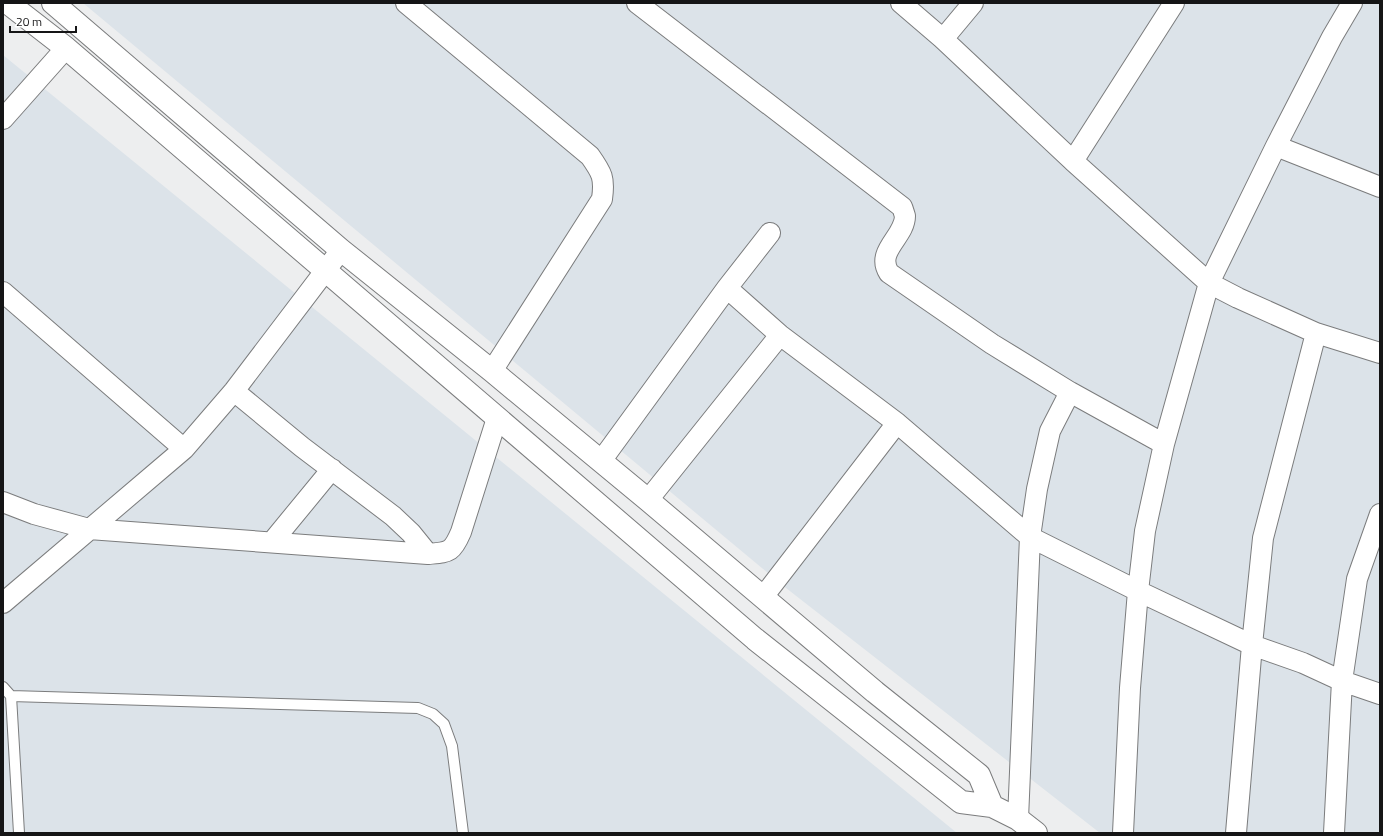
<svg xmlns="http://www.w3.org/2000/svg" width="1383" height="836" viewBox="0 0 1383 836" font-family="'Titillium Web',sans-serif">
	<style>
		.built { fill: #dce3e9 }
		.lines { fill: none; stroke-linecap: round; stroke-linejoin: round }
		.lane-casing { stroke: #7b7c7d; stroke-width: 12 }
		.street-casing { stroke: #7b7c7d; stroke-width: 22 }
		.secondary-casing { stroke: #7b7c7d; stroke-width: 24 }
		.lane { stroke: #fff; stroke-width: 10 }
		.street { stroke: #fff; stroke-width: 20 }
		.secondary { stroke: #fff; stroke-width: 22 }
	</style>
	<rect width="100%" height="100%" fill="#edeeef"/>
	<path class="built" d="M83,3H1380V833H1100L786,588Z
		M3,55L957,833H3Z"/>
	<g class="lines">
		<defs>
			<path id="lane" d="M3,687L11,696L418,708L433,714L444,724L452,746L463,833
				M11,696L19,833"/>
			<path id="street" d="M406,3L590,156C602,173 605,178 602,199L492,371
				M637,3L902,207C903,209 904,213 905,216C905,237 875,251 889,273L992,344L1070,392L1164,444
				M901,3L943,39L1073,161L1209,283L1238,298L1316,333L1380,353
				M943,39L973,3
				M3,119L66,48
				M1276,146L1380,187
				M1073,161L1174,3
				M727,288L770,233
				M3,292L184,449
				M234,391L302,447L393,516L411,533L428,554
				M601,461L727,288L780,335L897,423L1030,537L1138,591L1252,645L1303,663L1342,681L1380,694
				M648,500L780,335
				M3,502L34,514L89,529L428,554C449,552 452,553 461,532L497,418
				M272,542L332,469
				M763,597L897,423
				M3,603L184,449L234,391L341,250
				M1018,819L1030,537L1037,489L1050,431L1070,392
				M1123,833L1130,688L1138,591L1145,531L1164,444L1209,283L1276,146L1332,37L1352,3
				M1236,833L1252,645L1263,538L1316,333
				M1334,833L1342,681L1351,620L1357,579L1380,514"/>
			<path id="secondary" d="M8,3L66,48L755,639L961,802L992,806L1018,819L1036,833
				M53,3L341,250L492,371L648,500L875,692L979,775L992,806"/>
		</defs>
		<use href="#lane" class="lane-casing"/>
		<use href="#street" class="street-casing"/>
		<use href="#secondary" class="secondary-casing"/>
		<use href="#lane" class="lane"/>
		<use href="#street" class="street"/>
		<use href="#secondary" class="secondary"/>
	</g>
	<rect width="1383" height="836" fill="none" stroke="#151516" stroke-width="8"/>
	<path d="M10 26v6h66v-6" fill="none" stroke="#151516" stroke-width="2"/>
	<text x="16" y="26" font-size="12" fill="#151516" stroke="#ffffff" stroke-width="3" paint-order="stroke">20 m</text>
</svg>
